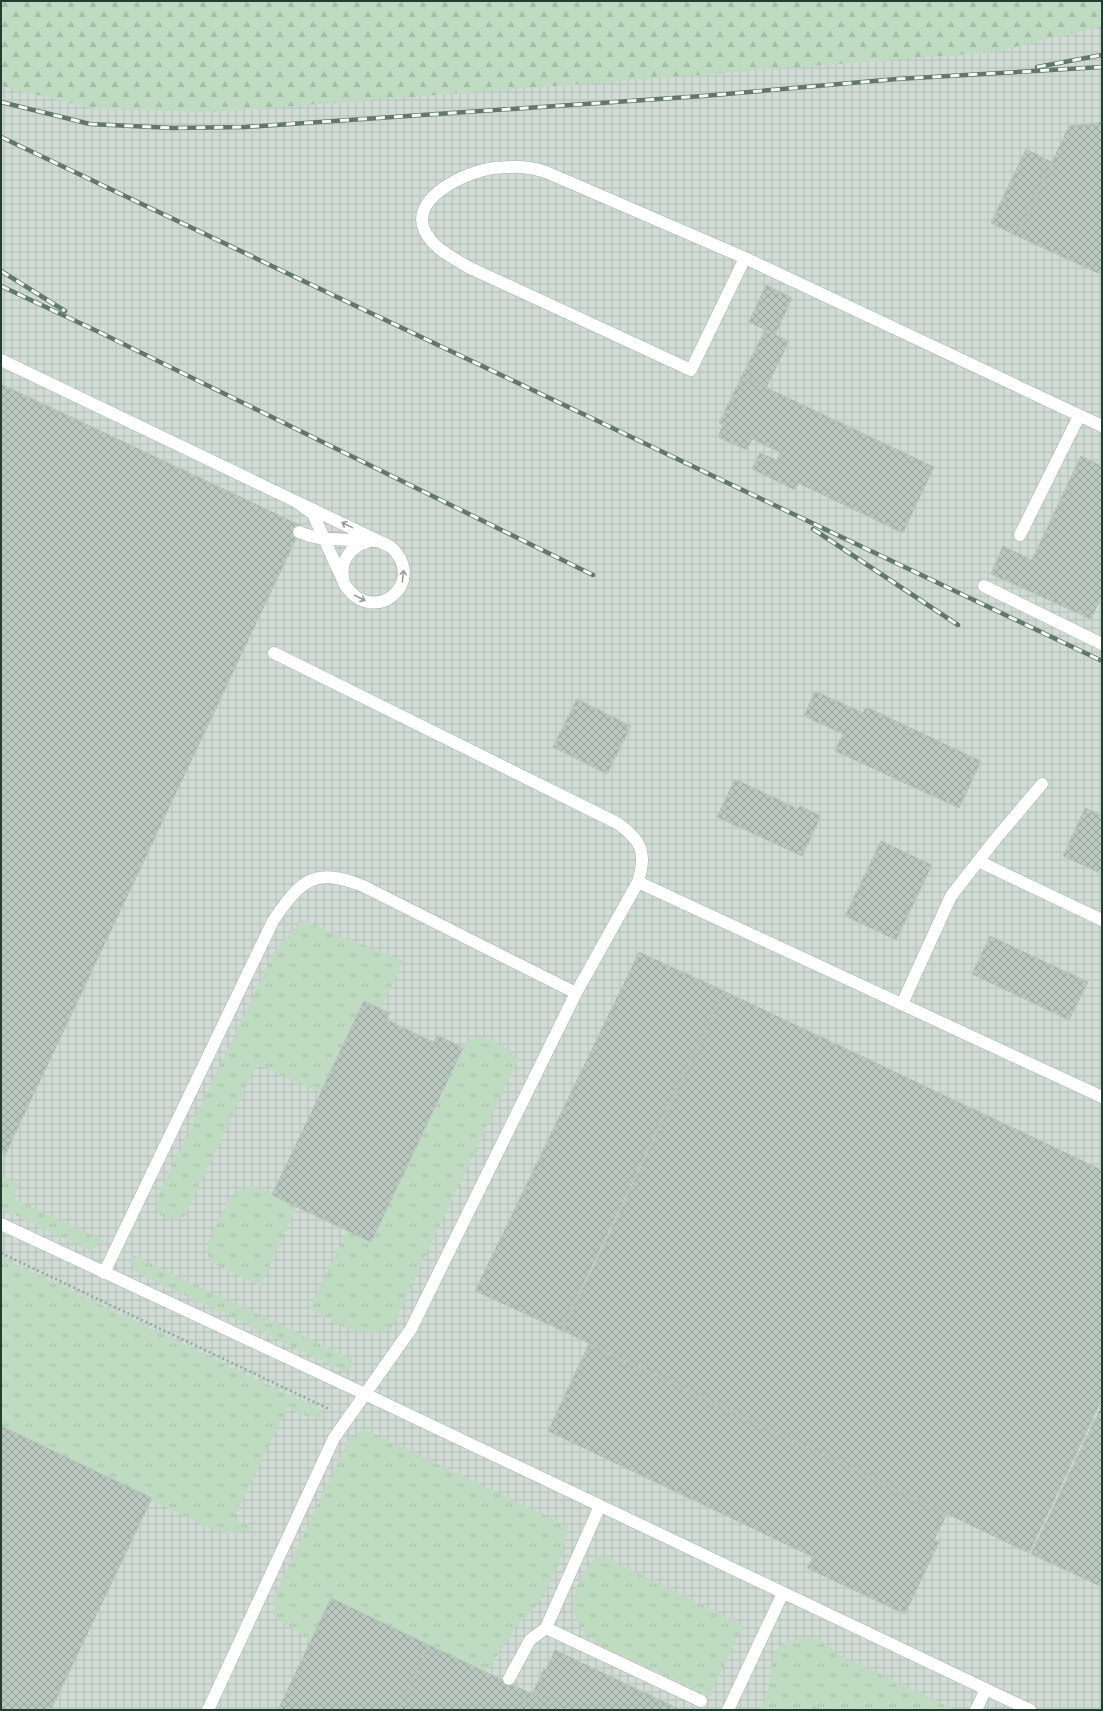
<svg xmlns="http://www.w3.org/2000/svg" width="1103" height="1711" viewBox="0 0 1103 1711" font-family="Raleway,sans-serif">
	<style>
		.industrial { fill: url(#industrial-grid) }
		.grass { fill: url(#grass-tufts) }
		.forest { fill: url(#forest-firs) }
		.building { fill: url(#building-cross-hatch); stroke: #b7c5bd }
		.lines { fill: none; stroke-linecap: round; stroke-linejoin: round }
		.lane-casing { stroke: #a7b4ad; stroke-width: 13 }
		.path { stroke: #88ad9a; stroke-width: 2.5; stroke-dasharray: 2 3; stroke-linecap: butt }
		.lane { stroke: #fff; stroke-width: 12 }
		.rail-casing { stroke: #60786d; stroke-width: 4.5 }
		.rail { stroke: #f4f9f6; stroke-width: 3; stroke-dasharray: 9; stroke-linecap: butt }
		.oneway { stroke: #929e98 }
	</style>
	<defs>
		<pattern id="industrial-grid" width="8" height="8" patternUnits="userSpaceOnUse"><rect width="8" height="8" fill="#d2dcd6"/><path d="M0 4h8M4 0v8" fill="none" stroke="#b4beb8"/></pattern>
		<pattern id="grass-tufts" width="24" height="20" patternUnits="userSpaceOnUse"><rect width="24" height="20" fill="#bfdbc1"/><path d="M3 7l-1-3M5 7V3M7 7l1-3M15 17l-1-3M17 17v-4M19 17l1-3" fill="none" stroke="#a4bda6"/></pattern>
		<pattern id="forest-firs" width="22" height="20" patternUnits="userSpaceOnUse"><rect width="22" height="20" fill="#bfdbc1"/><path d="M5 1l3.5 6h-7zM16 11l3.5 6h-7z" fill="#a4bda6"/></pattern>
		<pattern id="building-cross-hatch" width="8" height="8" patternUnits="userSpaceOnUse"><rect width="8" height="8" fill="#bac7bf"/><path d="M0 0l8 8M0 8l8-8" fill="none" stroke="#97a39c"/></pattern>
	</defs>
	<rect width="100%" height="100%" fill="#e4ece7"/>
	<path class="industrial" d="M1,1H1102V1710H1Z"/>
	<path class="grass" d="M302,920L403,961L381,1009L365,1001L321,1093L257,1064L184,1217C173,1222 161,1220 156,1208L160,1191L276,948Z
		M475,1037C492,1037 507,1047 518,1060L391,1329C355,1339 339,1324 309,1308L347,1230L371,1242L464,1045L469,1040Z
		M1,1176L19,1184L13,1198L104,1241L91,1251L1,1208Z
		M250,1187L262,1189L297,1207L260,1286L211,1262L207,1252L208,1242L228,1201L238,1191Z
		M131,1254L352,1359V1366L346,1372L134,1271Z
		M1,1257L321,1410V1419L307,1416L287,1407L234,1519L254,1529L230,1533L212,1529L151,1500L152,1498L1,1426Z
		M364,1429L568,1526L560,1562L543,1597L531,1612L515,1628L486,1672L311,1641L275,1617L273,1598L349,1439Z
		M599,1554L743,1625L703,1710L700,1709L707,1695L599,1645C595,1641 589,1637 585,1633C562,1608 578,1574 599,1554Z
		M804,1637L817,1639L831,1646L834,1652L955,1710H821L814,1706L812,1710H759C762,1703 768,1695 769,1687C773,1656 768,1646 804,1637Z"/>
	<path class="forest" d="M1,1H1102V26L994,52L214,112L95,109L1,86Z"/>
	<path class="building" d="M1102,122V275L1017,236L1069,126Z
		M1026,149L1052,162L1017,236L991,223Z
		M766,285L792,298L775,335L749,322Z
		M765,330L789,341L766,388L742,376Z
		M742,376L934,467L903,533L798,483L795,490L752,469L760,453L777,460L780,452L752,439L747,450L718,437L723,425L719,423Z
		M1,384L302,526L5,1155L1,1153Z
		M1081,456L1102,466V555L1100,559L1102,560V595L1091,619L991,574L1003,546L1032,560Z
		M815,691L863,713L866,707L981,761L959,808L835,751L843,734L804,716Z
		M577,699L631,726L607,774L553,747Z
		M735,779L798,809L800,806L821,816L802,856L717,817Z
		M1085,808L1102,816V874L1063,856Z
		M881,841L932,865L896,940L845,916Z
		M990,936L1088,982L1069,1020L972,974Z
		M639,952L724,991L561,1330L475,1291Z
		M724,991L1102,1170V1399L1029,1553L561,1330L591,1272Z
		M364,1001L390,1013L387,1020L433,1042L437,1035L463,1048L371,1242L272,1195Z
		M589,1344L947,1514L934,1540L939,1542L905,1614L807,1568L813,1557L548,1431Z
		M1102,1405V1587L1031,1554Z
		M1,1426L152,1498L51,1710H1Z
		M331,1598L429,1645L398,1710H278Z
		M429,1645L528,1692L520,1710H398Z
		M555,1650L681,1710H566L532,1694L544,1669L546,1670Z
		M528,1692L532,1694L566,1710H520Z
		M814,1706L821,1710H812Z"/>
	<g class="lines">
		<defs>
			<path id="lane" d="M745,258L691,370L468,267C452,257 432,248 424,229C411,196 469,171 494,168C513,166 528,166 546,172L745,258L1102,426
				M1,360L391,547C429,583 373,628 345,585L313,514L295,501
				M299,532C324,543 349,538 375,541
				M1020,535L1079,416
				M343,577C340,561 352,545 367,542
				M984,586L1102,644
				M274,653L617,823C642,840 647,853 638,882L1102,1097
				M978,861L1102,920
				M902,1004L951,896L994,841L1042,784
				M1,1224L365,1394L1030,1710
				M104,1273L273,921C300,881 314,866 363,886L576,993
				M546,1628L701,1701
				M509,1679L530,1640L546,1628L600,1506
				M208,1710L334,1438L411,1329L576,993L638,882
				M728,1710L783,1593
				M976,1710L986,1689"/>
		</defs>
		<use href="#lane" class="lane-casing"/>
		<path class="path" d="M1,1253L329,1409"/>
		<use href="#lane" class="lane"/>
		<defs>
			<path id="rail" d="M1037,67L1102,55
				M1,102L90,124L173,128L245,127L703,96L897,79L1102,67
				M1,137L1102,661
				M1,271L65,311
				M1,286L101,333L593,575
				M813,529L958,625"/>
		</defs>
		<use href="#rail" class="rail-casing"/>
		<use href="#rail" class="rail"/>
	</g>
	<defs><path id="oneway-shaft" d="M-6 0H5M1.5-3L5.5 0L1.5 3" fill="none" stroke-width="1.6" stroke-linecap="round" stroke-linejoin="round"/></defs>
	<g class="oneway">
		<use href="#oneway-shaft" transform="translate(347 525) rotate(-154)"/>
		<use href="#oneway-shaft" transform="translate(403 576) rotate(-84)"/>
		<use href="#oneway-shaft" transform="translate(360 598) rotate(27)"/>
	</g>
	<rect width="1103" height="1711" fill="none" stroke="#253c32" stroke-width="4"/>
</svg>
